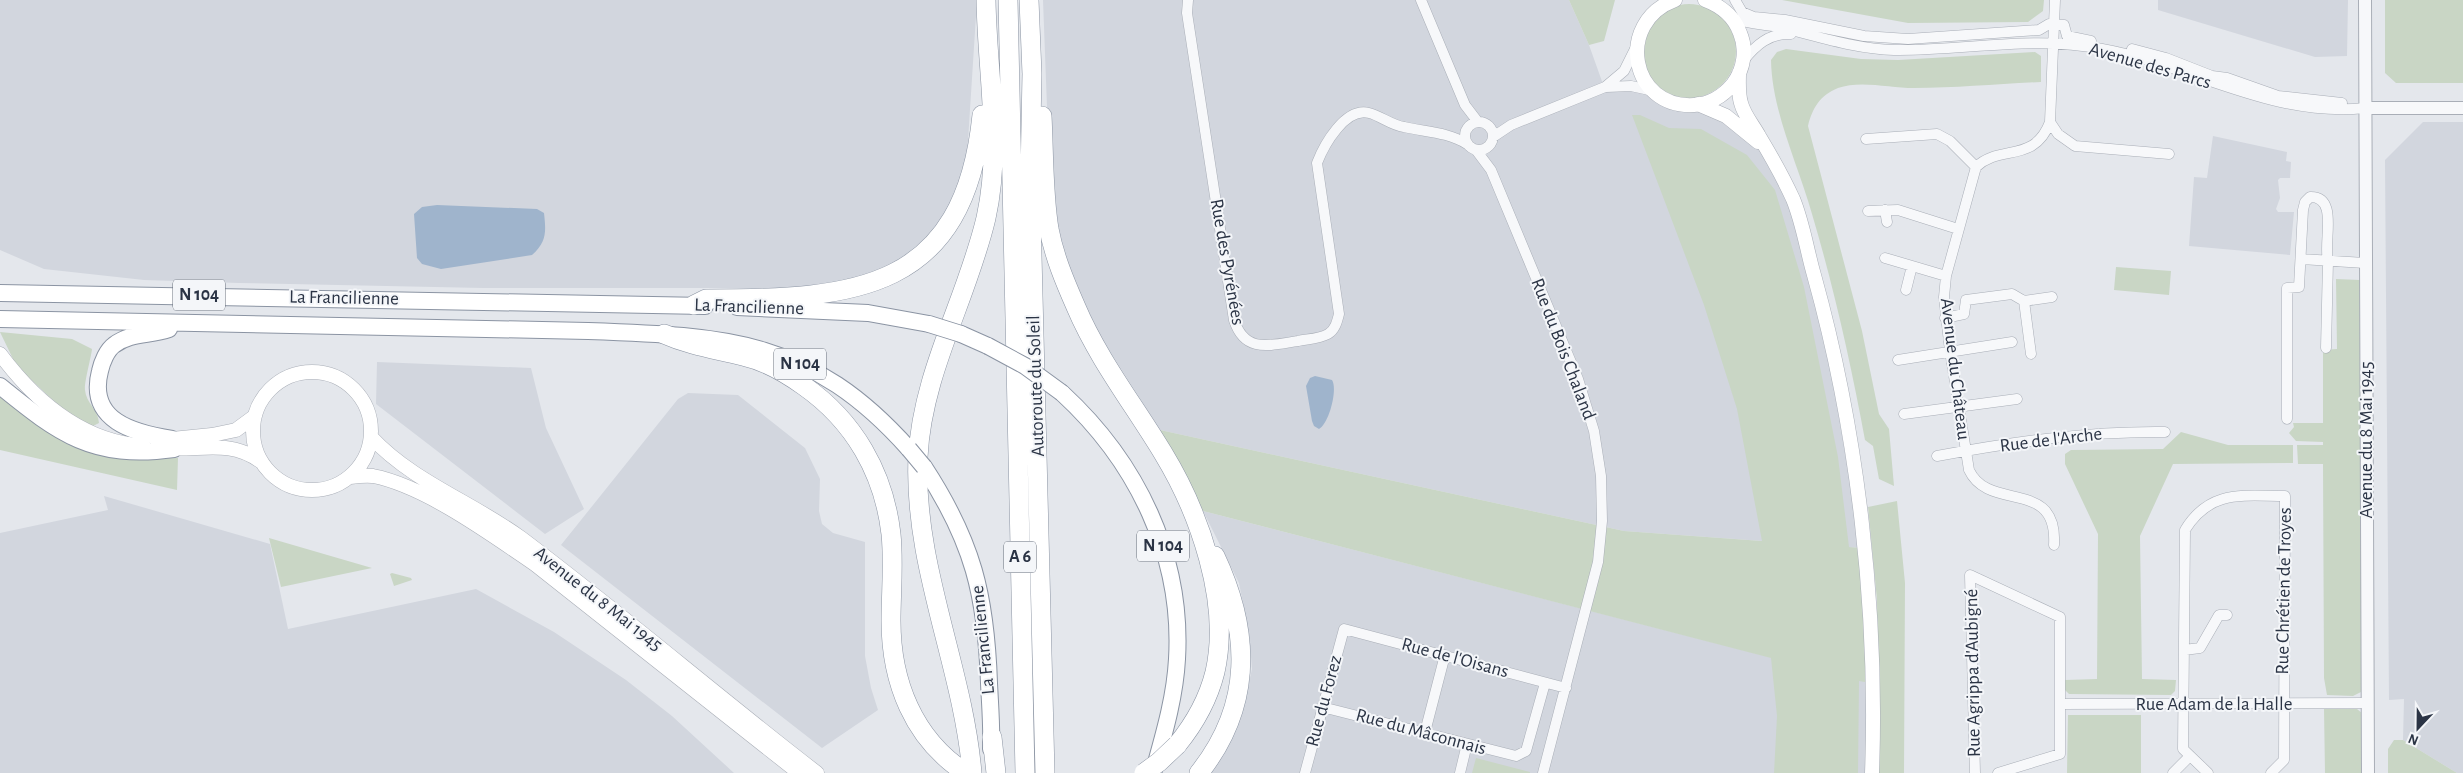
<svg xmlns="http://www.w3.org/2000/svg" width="2463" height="773" viewBox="0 0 2463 773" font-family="'Alegreya Sans',sans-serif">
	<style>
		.built { fill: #d2d6de }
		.green { fill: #c9d6c5 }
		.water { fill: #9fb4cc }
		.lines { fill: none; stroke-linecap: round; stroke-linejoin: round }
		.minor-casing { stroke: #a9aeb7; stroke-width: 11 }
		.tertiary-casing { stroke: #a9aeb7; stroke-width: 14 }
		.secondary-casing { stroke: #a9aeb7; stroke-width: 15 }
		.trunk-casing { stroke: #8b94a3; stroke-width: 18 }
		.motorway-casing { stroke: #8b94a3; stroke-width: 20 }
		.minor { stroke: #f7f8fa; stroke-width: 10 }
		.tertiary { stroke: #f7f8fa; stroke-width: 12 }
		.secondary { stroke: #fff; stroke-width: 14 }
		.trunk { stroke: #fff; stroke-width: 16 }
		.motorway { stroke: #fff; stroke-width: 19 }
		.trunk-bridge-casing { stroke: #8b94a3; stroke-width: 18; stroke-linecap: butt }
		.motorway-bridge-casing { stroke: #8b94a3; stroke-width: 20; stroke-linecap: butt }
		.trunk-bridge { stroke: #fff; stroke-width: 16 }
		.motorway-bridge { stroke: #fff; stroke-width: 19 }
		.labels { text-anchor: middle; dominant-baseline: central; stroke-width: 4; stroke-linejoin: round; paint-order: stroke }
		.shield { fill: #f4f6f9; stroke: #676e7b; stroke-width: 1 }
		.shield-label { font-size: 18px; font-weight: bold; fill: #2b3445 }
		.street-label { font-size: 19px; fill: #2b3445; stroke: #f4f6f9 }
	</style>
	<rect width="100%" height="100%" fill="#e4e7ec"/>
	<path class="built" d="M0,0H977L966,172L951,206L929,235L905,255L879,271L844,281L789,288H483L239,283L144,280L44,269L0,250Z
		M1043,0H1569L1589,45L1604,87L1622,86L1688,106L1750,134L1792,201L1819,298L1861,548L1624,531L1160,430L1098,333L1067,265L1058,232L1048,134Z
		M2158,0H2348L2347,56L2315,57L2158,10Z
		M2423,122H2463V773H2457L2403,740L2404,699L2389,700L2385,160Z
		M2213,136L2287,152L2286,161L2291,162L2290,178H2280L2278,180L2280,198L2276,209L2278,212H2294L2290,255L2189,246L2194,177L2207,178Z
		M377,362L531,368L546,428L584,509L545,534L376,404Z
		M688,393L738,395L805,448L820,479L819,511L822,524L833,533L865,542V656L871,688L878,710L822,748L561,545L678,399Z
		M104,496L270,544L288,629L476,589L554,632L626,680L672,716L734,773H0V533L108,510Z
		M1203,511L1870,683V773H1209L1231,738L1242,712L1252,669L1249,634L1239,583Z"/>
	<path class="green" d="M1569,0H1615L1604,41L1589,45Z
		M1782,0H2044L2043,11L2028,22L1908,23Z
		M2385,0H2463V83H2396L2385,73Z
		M1642 51a47 47 0 1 1 94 0a47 47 0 1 1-94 0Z
		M1786,49L1861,59L1898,60L2035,52L2041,56V82C1998,84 1956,88 1914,88C1890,88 1860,80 1838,88C1820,95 1812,109 1808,126L1862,331L1879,414L1889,429L1894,486L1879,479L1873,446L1865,440C1851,364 1834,288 1812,214C1798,164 1772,112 1771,60L1777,52Z
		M1632,115H1640L1669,128L1701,129L1747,155L1775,190L1804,287L1838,457L1849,547L1861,548L1870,683L1859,681L1858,773H1774L1777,716L1771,658L1203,511L1160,430L1624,531L1762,541L1737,409L1704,305Z
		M2116,267L2171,271L2169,295L2114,290Z
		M2336,279L2360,280L2363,691L2353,696L2327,695L2324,678L2323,464H2298L2297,445H2323V442L2296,441L2289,433L2294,427L2293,423H2323V350L2337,349Z
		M0,332L72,339L92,349C91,358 84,383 85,390C86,403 98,409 99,423L91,427L74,420L26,375L14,361Z
		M0,396C32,423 66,449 109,456C131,460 155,458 178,458L177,490L0,450Z
		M2181,432L2228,445H2293V463L2173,464L2140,536L2142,679L2176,680L2175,691L2171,695L2069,694L2065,690V680L2097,679L2098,534L2065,464V454L2071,450L2163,449Z
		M1897,501L1905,583L1904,773H1878L1877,600L1868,507Z
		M269,538L372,568L281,587Z
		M392,573L411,578L412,580L394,586L390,574Z
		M2324,709H2357L2363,714L2364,773H2325Z
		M2068,715H2141V773H2067Z
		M2394,740H2403L2457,773H2388V749Z
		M1476,758L1530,772V773H1472Z"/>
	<path class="water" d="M437,205L537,209L544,213C546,231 547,242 532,255L441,269L422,264L417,258L414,214L422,207Z
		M1315,376L1332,380C1338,389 1329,424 1319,429L1314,426L1312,421L1306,386L1310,378Z"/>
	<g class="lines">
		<defs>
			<path id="minor" d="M1188,0L1187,13L1234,320C1245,354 1270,345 1298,341C1307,339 1319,339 1328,334C1335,330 1337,322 1339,314L1317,163C1324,145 1345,107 1369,113C1381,116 1391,125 1404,127C1426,132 1448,132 1467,144
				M1421,0L1465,105L1478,122
				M1735,0L1742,12L1754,17L1785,20L1864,36L1908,39L2039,30L2049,24L2064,25L2067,36L2091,41
				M1732,18C1749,25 1766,24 1783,28C1820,37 1856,49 1894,50C1964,51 2032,35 2102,49C2191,65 2271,118 2365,108
				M2132,49L2166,58L2212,76L2227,78L2278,96L2342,103
				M1743,61C1756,45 1769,33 1791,34
				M1606,87L1631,86L1654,91
				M1465 136a14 14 0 1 1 28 0a14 14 0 1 1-28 0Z
				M2050,122L2058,134L2075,146L2169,154
				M1493,137L1511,125L1605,87L1624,71L1636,47
				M1866,139L1937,134L1950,141L1976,167
				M1476,150L1491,170L1578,379L1594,431L1601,476L1602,521L1598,562L1543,773
				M1885,210L1887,222
				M1868,211L1898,210L1958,229
				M1885,258L1946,276
				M2301,259L2365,263
				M1906,290L1912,266
				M2024,301L2031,354
				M1945,318L1964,314L1966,300L2012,294L2024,301L2052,297
				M1898,360L2012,342
				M1904,414L2017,399
				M2287,419V288L2299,287L2303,210L2305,202L2310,197C2339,196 2323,241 2328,261L2326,348
				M1937,456C2012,442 2088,431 2165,432
				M2054,545C2058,477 1989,513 1969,470L1950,351L1944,297L1946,276L1976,167C2000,144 2034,164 2050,122L2055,0
				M2184,650L2200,648L2219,615H2227
				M2060,704L2368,703
				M1322,707L1516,756L1526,751L1545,683
				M1425,732L1445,655
				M1305,773L1344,629L1566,688
				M1460,773L1467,744
				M1975,773L1970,575L2060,617V754L1998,773
				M2173,773L2190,756
				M2208,773L2183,749L2185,530C2210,489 2243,496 2285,496L2284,760L2271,773"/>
			<path id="tertiary" d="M2365,0L2368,773
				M2365,108H2463"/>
			<path id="secondary" d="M1675,0C1615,22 1630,109 1694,105C1710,104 1723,96 1733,84C1744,69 1747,49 1740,33C1734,16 1721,6 1705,0
				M1739,73C1739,83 1738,93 1741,103C1744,115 1753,125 1759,136C1771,156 1783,177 1793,199C1803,223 1807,251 1814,275C1858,433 1878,609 1872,773
				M1698,104L1726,116L1758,142
				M0,354C35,401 83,442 144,446
				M253 431a59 59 0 1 1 118 0a59 59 0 1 1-118 0Z
				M371,437C413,482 472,502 521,538C622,614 717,696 817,773
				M162,440L212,435L236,430L255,416
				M165,448C201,451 229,439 260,461
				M350,477C358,476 366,475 373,476C425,486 492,535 536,565L799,773"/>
			<path id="trunk" d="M0,293L705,306
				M737,307L868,313L929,324
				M0,319L588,331C727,336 811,339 909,449
				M169,329C150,336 131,332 114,345C107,350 102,362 100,371C87,421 134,433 172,439
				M961,334L988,346
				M0,386C59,434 93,460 174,449
				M1062,393C1137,462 1183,556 1177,659C1175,697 1164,734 1154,770
				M924,467C973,542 986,595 989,683C990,705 992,727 991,749"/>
			<path id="motorway" d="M1008,0L1025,773
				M1029,0L1032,74L1030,176L1045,773
				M1042,116C1044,153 1043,192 1049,229C1054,256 1065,282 1076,307C1098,359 1134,405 1163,453C1199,512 1231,602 1215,672C1208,700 1195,723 1177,745
				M694,305L706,299C855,299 964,292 982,115
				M664,334C691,346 715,349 743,356C765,361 786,373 804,386C854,421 884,473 891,534C894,563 891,592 891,621C891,681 913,739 966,773
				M992,737L996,773
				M972,773C963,666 913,566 918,457C922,373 967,299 986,218C1002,147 987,71 986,0
				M1199,773C1253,705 1251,632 1215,556"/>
		</defs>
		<use href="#minor" class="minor-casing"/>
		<use href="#tertiary" class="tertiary-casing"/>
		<use href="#secondary" class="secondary-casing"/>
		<use href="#trunk" class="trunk-casing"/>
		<use href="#motorway" class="motorway-casing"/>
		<use href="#minor" class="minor"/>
		<use href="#tertiary" class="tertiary"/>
		<use href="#secondary" class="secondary"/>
		<use href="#trunk" class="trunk"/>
		<use href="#motorway" class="motorway"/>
		<defs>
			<path id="trunk-bridge" d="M929,324L961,334
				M988,346L1025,366L1062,393
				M909,449L924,467"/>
			<path id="motorway-bridge" d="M1144,773L1159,762L1177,745"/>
		</defs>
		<use href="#trunk-bridge" class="trunk-bridge-casing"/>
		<use href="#motorway-bridge" class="motorway-bridge-casing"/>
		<use href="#trunk-bridge" class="trunk-bridge"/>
		<use href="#motorway-bridge" class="motorway-bridge"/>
	</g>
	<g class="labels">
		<g class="shield">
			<rect x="173" y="279.5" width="52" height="31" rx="4"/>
			<rect x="774" y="348.5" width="52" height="31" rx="4"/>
			<rect x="1137" y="530.5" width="52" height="31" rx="4"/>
			<rect x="1004" y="541.5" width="32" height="31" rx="4"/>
		</g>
		<g class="shield-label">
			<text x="199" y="295">N 104</text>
			<text x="800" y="364">N 104</text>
			<text x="1163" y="546">N 104</text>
			<text x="1020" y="557">A 6</text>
		</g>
		<g class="street-label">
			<text transform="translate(2150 66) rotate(16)">Avenue des Parcs</text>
			<text transform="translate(1227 262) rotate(80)">Rue des Pyrénées</text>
			<text transform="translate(344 298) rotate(1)">La Francilienne</text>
			<text transform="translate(749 307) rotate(2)">La Francilienne</text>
			<text transform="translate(1563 349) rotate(69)">Rue du Bois Chaland</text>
			<text transform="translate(1955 369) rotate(83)">Avenue du Château</text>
			<text transform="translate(1036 386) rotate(-92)">Autoroute du Soleil</text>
			<text transform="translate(2051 440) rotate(-7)">Rue de l'Arche</text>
			<text transform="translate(2366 440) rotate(-90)">Avenue du 8 Mai 1945</text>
			<text transform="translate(2284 591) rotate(-89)">Rue Chrétien de Troyes</text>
			<text transform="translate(598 599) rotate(38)">Avenue du 8 Mai 1945</text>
			<text transform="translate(983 640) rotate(-96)">La Francilienne</text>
			<text transform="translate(1455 658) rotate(15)">Rue de l'Oisans</text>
			<text transform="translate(1973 673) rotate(-91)">Rue Agrippa d'Aubigné</text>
			<text transform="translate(1324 701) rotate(-75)">Rue du Forez</text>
			<text x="2214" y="704">Rue Adam de la Halle</text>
			<text transform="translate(1421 732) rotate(15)">Rue du Mâconnais</text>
		</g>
	</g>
	<g transform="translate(2418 728) rotate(202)" stroke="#f4f6f9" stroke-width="4" paint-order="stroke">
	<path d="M0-4L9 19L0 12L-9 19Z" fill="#2b3445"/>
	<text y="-8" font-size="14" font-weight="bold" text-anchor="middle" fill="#2b3445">N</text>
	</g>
</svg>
